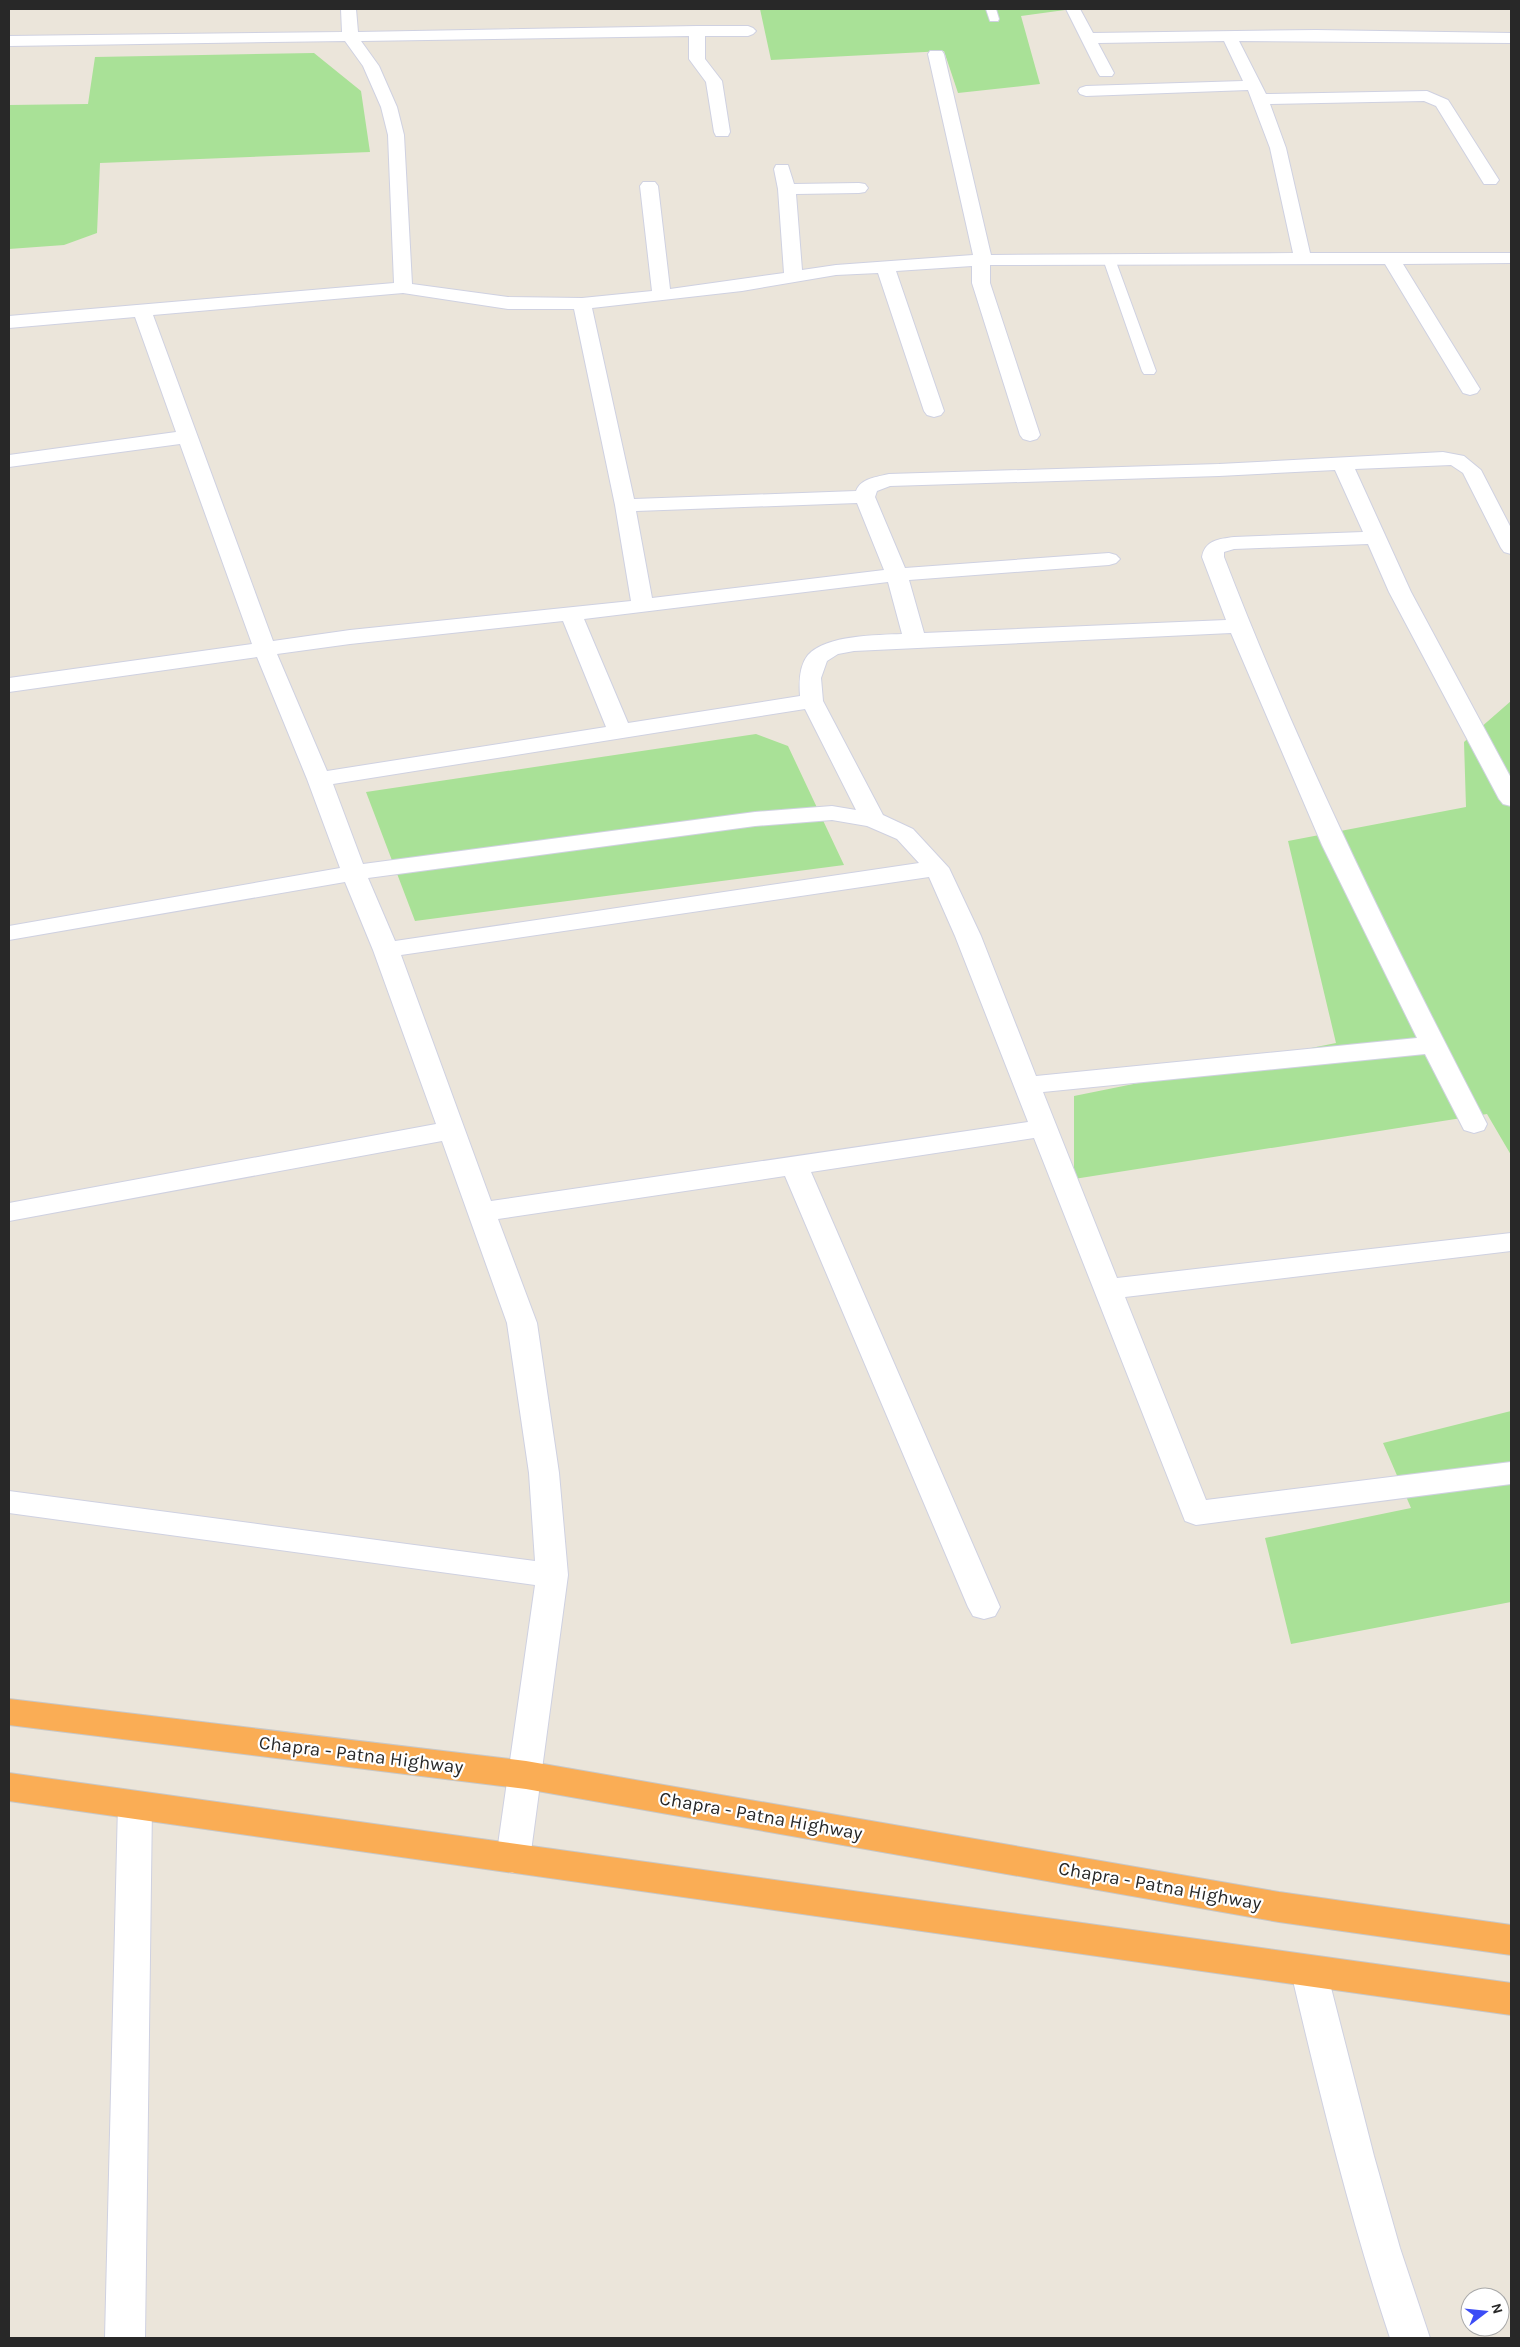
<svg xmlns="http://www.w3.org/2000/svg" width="1520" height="2347" viewBox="0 0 1520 2347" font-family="Karla,sans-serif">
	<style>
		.green { fill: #a9e197 }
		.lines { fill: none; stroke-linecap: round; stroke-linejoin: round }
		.lane-casing { stroke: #cfd1e1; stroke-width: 2 }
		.street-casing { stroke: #cfd1e1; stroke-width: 2 }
		.highway-casing { stroke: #c7c7c7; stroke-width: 2 }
		.lane { fill: #fff; fill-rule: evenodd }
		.street { fill: #fff; fill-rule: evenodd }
		.highway { fill: #faad55; fill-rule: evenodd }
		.labels { text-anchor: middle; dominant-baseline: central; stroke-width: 4.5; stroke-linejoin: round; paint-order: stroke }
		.near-street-label { font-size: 19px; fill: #282828; stroke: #fff }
	</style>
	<rect width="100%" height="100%" fill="#ebe5da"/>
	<path class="green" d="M760,9H1065V10L1021,16L1040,84L958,93L944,51L771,60Z
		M314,53L361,91L370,152L100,163L97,233L64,245L9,249V105L88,104L95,57Z
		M1511,701V1155L1487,1114L1074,1179V1096L1336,1043L1288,841L1466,807L1464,742Z
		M756,734L788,746L844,865L415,921L366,792Z
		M1511,1411V1602L1291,1644L1265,1538L1411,1508L1383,1443Z"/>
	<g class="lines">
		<defs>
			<path id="lane" d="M986,9H996L999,19L998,21H990Z
				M1109,255L1115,259L1156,371L1154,374H1144L1142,371L1103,259Z"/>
			<path id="street" d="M341,9H356L358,32L697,26H748L753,28L756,31L753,34L748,36H705V59L722,81L730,132L728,136H716L714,132L706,82L689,59V36L361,41L379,66L397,107L404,135L412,284L508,297L582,298L652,291L640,186L643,182H655L658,186L670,289L784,273L778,189L774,169L776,165H788L794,184L859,183L865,184L868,188L865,192L859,193L796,194L802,270L836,265L973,255L928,54L930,51H942L944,54L991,255L1293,253L1270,148L1248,90L1086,96L1080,94L1078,91L1080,88L1086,86L1243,81L1224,41L1098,43L1114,73L1112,76H1100L1098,73L1066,9H1080L1093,33L1316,30L1511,33V43L1239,41L1266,94L1427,91L1448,100L1450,103L1499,180L1496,184H1484L1436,106L1424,101L1270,104L1286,148L1310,253H1511V263L1403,264L1480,389L1477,393L1470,395L1463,393L1385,264L990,265V283L1040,435L1037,439L1030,441L1023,439L1020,435L972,283V266L896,271L944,411L941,415L934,417L927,415L924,411L878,273L836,275L742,291L592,308L634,499L856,491C861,478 877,477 889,474L1219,464L1443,452L1464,456L1481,470L1511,528V554L1504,552L1501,548L1463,473L1451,465L1355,469L1411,592L1511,778V806L1503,804L1499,799L1389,592L1368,544L1234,549L1224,552V557C1299,752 1391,939 1487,1124L1484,1130L1474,1133L1464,1130L1425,1054L1043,1092L1117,1278L1511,1233V1251L1125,1297L1206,1500L1511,1462V1484L1196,1525L1185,1521L1034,1138L811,1172L1000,1607L995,1616L984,1619L973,1616L968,1607L785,1176L498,1219L537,1323L559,1473L568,1575L530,1859L525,1869L513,1873L501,1869L496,1859L535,1585L9,1513V1491L535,1561L529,1473L507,1323L442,1141L9,1221V1203L436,1124L373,950L345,882L9,940V926L340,868L307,779L257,657L9,692V678L252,644L180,444L9,467V455L176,432L135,317L9,328V316L394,283L388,135L381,107L363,66L345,41L9,46V36L342,32ZM403,293L508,309H574L615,505L631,601L350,630L273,641L153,315ZM1335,470L1363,532L1234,537C1219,539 1205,540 1202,557L1226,620L924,633L909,580L1109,565L1116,563L1120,559L1116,555L1109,553L905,568L875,497L877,491L890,486L1219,476ZM857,503L884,570L652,598L636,511ZM888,582L902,634C877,635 826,635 808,655C799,666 799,683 800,696L628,723L584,619ZM563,621L606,727L327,771L277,654L350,644ZM1231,633L1322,845L1417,1038L1036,1076L981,936L949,868L913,829L883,815L823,701L821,678L827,661L838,654L854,651ZM805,709L856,810L832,806L755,812L363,864L333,784ZM832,820L867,826L897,839L919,863L395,941L368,878L755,826ZM929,877L955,936L1028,1122L491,1201L401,955Z
				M135,1791L147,1795L152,1805L145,2338H105L118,1805L123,1795Z
				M1309,1957L1322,1961L1327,1972L1374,2156L1400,2248L1430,2338H1390C1350,2218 1320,2095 1291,1972L1296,1961Z"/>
			<path id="highway" d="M9,1699L526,1761L1279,1892L1511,1925V1955L1279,1922L526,1789L9,1725Z
				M9,1773L1511,1983V2015L9,1801Z"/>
		</defs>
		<use href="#lane" class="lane-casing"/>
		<use href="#street" class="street-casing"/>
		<use href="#highway" class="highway-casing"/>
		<use href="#lane" class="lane"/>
		<use href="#street" class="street"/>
		<use href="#highway" class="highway"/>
	</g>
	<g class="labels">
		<g class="near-street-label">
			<text transform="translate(361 1755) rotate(7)">Chapra - Patna Highway</text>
			<text transform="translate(761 1816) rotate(10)">Chapra - Patna Highway</text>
			<text transform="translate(1160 1886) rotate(10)">Chapra - Patna Highway</text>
		</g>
	</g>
	<rect width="1520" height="2347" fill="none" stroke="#282828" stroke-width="20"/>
	<g transform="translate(1485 2312) rotate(74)"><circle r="24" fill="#ffffff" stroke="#a9a9a9"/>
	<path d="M0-4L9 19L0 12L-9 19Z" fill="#3c4cf6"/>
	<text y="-8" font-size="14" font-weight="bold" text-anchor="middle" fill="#282828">N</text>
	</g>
</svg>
